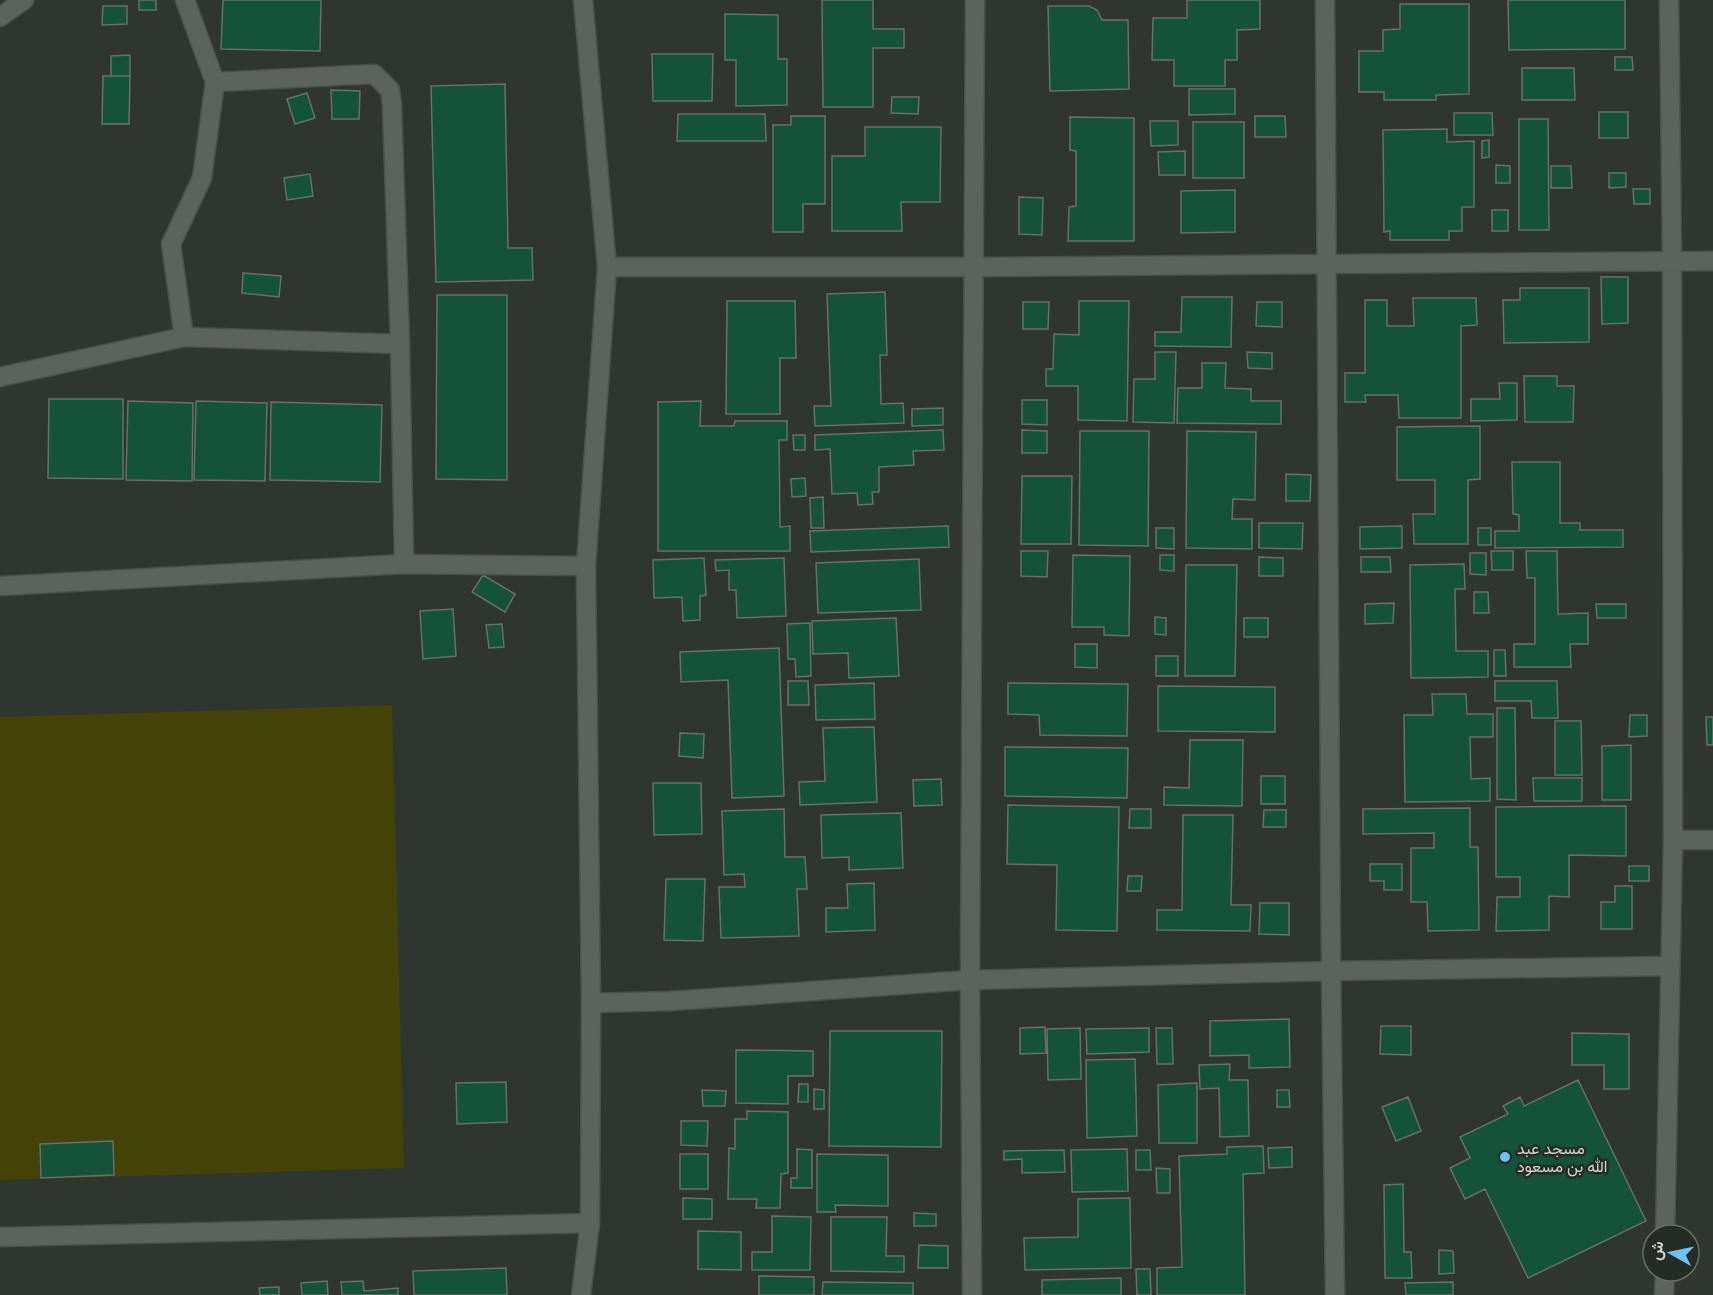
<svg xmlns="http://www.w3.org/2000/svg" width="1713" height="1295" viewBox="0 0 1713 1295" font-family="'Golos Text',Vazirmatn,sans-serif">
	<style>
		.green { fill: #434207 }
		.building { fill: #145239; stroke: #67706b; stroke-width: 1.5 }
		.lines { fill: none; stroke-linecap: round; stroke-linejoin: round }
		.minor-casing { stroke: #4b504b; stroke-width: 21 }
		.tertiary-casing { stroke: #4b504b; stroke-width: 21 }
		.minor { stroke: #5c635c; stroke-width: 18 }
		.tertiary { stroke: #5c635c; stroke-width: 18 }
		.poi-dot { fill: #6cc3f2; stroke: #252b25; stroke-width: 2 }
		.labels { text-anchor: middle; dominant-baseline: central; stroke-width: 5; stroke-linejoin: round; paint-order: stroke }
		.poi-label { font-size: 16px; fill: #d1d4d0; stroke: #252b25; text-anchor: start }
	</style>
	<rect width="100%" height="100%" fill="#2f352f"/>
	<path class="green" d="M392,705L404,1168L0,1180V717Z"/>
	<path class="building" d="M139,0H156V10H139Z
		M223,0H321L320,51L221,49Z
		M822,0H873V29H904V48H873V107H823Z
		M1187,0H1260V29L1237,30V60H1225V86H1174V60H1152L1153,18H1187Z
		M1508,0H1625V49L1509,50Z
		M1400,4H1469V94L1436,95V100H1384V92H1359V51H1383V30L1400,29Z
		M103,6H127V24L102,25Z
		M1048,6H1089L1097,10L1102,20H1128L1129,89L1050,91Z
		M725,14L778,15V59H787V105L736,106V60H725Z
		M652,54H713L712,101H653Z
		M130,55V76H111V56Z
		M1615,57H1632L1633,70H1615Z
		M1522,68H1574L1575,100H1522Z
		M103,76H130L129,124H102Z
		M505,84L508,248H532L533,280L436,282L431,86Z
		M1189,89H1235V114L1189,115Z
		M331,90L360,91L359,119H332Z
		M307,93L315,118L295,124L287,99Z
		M892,97H919L918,114L891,113Z
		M1599,112H1628V138H1599Z
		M1454,113H1492L1493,135H1454Z
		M678,114H765L766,141H677Z
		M791,116H825V204H803V232H773V125H791Z
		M1255,116H1285L1286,137H1255Z
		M1070,117L1134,118V241H1068L1069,207L1076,206V151L1070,150Z
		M1519,119H1548L1549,230H1519Z
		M1150,121H1178V145L1151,146Z
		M1193,122H1244V178H1193Z
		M865,127H941L940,202H901L902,231H832V156H865Z
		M1447,129V142L1474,141V207H1462V231H1449V240H1390V231L1384,232L1383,130Z
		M1489,140V157L1482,158V141Z
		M1185,151V175H1159L1158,152Z
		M1496,165L1510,166V183H1496Z
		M1551,166H1571L1572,188H1551Z
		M1609,173H1626V187L1609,188Z
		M310,174L313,196L287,200L284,178Z
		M1633,189H1650V204H1634Z
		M1235,190V232L1181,233V191Z
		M1019,197L1043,198L1042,235L1019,234Z
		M1492,210H1508V231H1492Z
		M243,273L281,276L279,297L242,293Z
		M1601,277H1628V323L1602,324Z
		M1520,288H1589V342L1504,343L1503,300H1520Z
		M885,292L887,355H880L881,404L903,403L904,423L815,426L814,406H831L827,294Z
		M437,295H507V480L436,479Z
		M1182,297H1232L1231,347L1155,346V332H1181Z
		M1413,298H1476L1477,325L1461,326V418H1399L1398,395H1365L1366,402H1345V373H1365V300H1387V326H1414Z
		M727,301H795L796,358H780V414H726Z
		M1079,301H1129L1127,421L1078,420V386H1046V369H1053L1054,334L1079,335Z
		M1023,302H1049L1048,329H1023Z
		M1257,302H1282V327L1256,326Z
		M1155,352H1176L1174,423L1133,422L1134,379H1155Z
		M1247,352L1272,353V369L1248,368Z
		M1202,363H1226L1225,388L1251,389V401H1281V424L1177,423L1178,388H1202Z
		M1524,376H1557V386H1574L1573,422H1525Z
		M1499,383H1517V420L1471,421V399H1500Z
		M49,399H123V479L48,478Z
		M1022,400H1047V425L1022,424Z
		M128,401L193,403L192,481L126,480Z
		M196,401L267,403L265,481L194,480Z
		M701,401L700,426H734L735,421H787V440H779L780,527L790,526V551H658V402Z
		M271,402L382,405L380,482L270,480Z
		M943,408V425L912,426V409Z
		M1480,426V479L1468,480V544H1414L1413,514H1435V480H1397V427Z
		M943,430L944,450L913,451L914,465L879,467V492H872L873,504L858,505L857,493L832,494L830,449L815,450V435Z
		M1022,430L1047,431V453H1022Z
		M1080,431H1149L1148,546L1079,545Z
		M1187,431L1256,432L1255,500L1233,499L1232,519H1252V549L1186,548Z
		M793,435H805V450H794Z
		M1512,462H1560V523H1580V530H1623V547L1495,548V531H1519V515L1513,514Z
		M1286,474L1311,475L1310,501H1286Z
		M1022,476H1072L1071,544H1021Z
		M805,478L806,496L792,497L791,479Z
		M823,497L824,528H811L810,498Z
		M1259,523H1303L1302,549L1259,548Z
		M948,526L949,547L811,552L810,531Z
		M1402,526V548L1360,549V527Z
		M1156,528H1174V549L1156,548Z
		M1478,528H1491V545H1478Z
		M1021,551H1048L1047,577L1021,576Z
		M1491,551H1513V570H1492Z
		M1526,551H1557L1558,614L1588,613V644H1570L1571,667H1514V644H1535V578H1527Z
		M1470,553H1486V575L1470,574Z
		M1073,555L1130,556L1129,636L1104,635V627H1072Z
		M1160,555H1174V571L1160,570Z
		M1259,557L1283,558V576H1259Z
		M1361,557H1390L1391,572H1361Z
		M704,558L706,595L700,596V620L683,621L682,597L654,598L653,560Z
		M784,558L786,616L737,618L736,590H729V570L716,571L715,560Z
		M919,559L921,610L818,613L816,563Z
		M1464,564L1465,589H1455L1456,651H1488V677L1411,678L1410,565Z
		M1186,565H1237L1235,676H1185Z
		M483,575L515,594L505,612L472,592Z
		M1474,592H1488L1489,613H1474Z
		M1394,603L1393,623L1365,624V604Z
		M1596,604H1626V618H1597Z
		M453,609L456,656L423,659L420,611Z
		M1155,617L1166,618V635L1155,634Z
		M896,618L899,676L849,678L848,653L813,654L812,621Z
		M1244,618H1268V637H1244Z
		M810,623L811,676L796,677L795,659H788L787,624Z
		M502,624L504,647L489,648L486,625Z
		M1075,644H1097V668L1075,667Z
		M779,648L784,796L732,798L728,680L681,682L680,652Z
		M1494,650H1505L1506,676H1494Z
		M1156,656H1178V676H1156Z
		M788,681H808L809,705H788Z
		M1495,681H1557L1558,718H1532L1531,701H1495Z
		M874,683L875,719L816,720L815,685Z
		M1008,683L1128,684L1127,736L1040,735L1039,715L1008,714Z
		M1158,686L1275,687V732L1158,731Z
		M1432,694H1466L1467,714H1493V737H1470L1471,779L1490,778V801L1405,802L1404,715H1433Z
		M1497,708H1515L1516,800L1497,799Z
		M1630,715H1647V736L1629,737Z
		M1706,717H1713V745H1707Z
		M1555,721H1581L1582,775H1555Z
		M874,727L877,802L800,805L799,782L825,781L823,728Z
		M680,733L704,734L703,758L679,756Z
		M1190,740H1243L1242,806L1164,805V787L1189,788Z
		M1631,745V800H1602V746Z
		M1005,747L1128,748L1127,798L1005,796Z
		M1261,776H1285V804H1261Z
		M1533,778H1582V801H1534Z
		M941,779L942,805L914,806L913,780Z
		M653,783H701L702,834L654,835Z
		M1008,805L1119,807L1117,931L1056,930L1057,865L1007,864Z
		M1626,806V856L1569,855V897L1549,896V930L1496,931L1497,897H1520V877H1496V807Z
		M1470,808V847H1478L1479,930L1428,931L1427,902H1411V848H1434V833L1363,834V809Z
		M784,809L785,857H805L807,889H797L799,936L721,938L719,887H745L744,874L724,875L722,811Z
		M1130,809H1151V828H1129Z
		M1264,810H1286V827H1263Z
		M901,813L903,868L849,870V857L822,858L821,815Z
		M1183,815H1233L1231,905H1251L1250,931L1157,930V910H1182Z
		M1370,864H1402V890H1384V881H1370Z
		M1629,866H1649V881H1629Z
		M1128,876H1142L1141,891H1127Z
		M666,879H705L703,941L664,940Z
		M874,883L875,930L826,932V908H848L847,884Z
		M1615,886H1632V929H1601V902H1615Z
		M1260,903H1289V935L1259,934Z
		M1289,1019L1290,1067L1249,1068V1055L1210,1056V1021Z
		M1381,1026H1411V1055L1380,1054Z
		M1045,1027L1046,1053L1020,1054V1028Z
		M1080,1028L1081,1079L1048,1080L1047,1029Z
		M1149,1028V1052L1087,1054L1086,1029Z
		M1156,1028H1172L1173,1064H1157Z
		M830,1031H942L941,1147L829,1146Z
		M1572,1033L1629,1034V1089H1604V1065H1572Z
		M736,1050L813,1051V1076H788V1104L736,1103Z
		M1135,1059L1137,1136L1087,1138L1086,1060Z
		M1230,1064L1229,1080H1248L1249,1136L1220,1137L1219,1088L1200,1089L1199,1065Z
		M1578,1080L1646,1221L1528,1278L1485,1189L1465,1199L1450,1168L1470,1158L1460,1137L1508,1114L1503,1106L1520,1097L1524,1106Z
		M506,1082L507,1122L457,1124L456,1083Z
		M1197,1083V1143H1159L1158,1085Z
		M799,1084H808V1102H798Z
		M814,1089L824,1090V1109H814Z
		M702,1090L726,1091L725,1106H703Z
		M1277,1090H1289L1290,1107H1277Z
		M1408,1097L1421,1131L1396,1141L1382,1107Z
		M747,1111L788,1112V1173L781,1174L780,1208H756L757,1199H728L729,1148L735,1149V1119H747Z
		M681,1121H708L707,1146L681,1145Z
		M113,1141L114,1175L41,1178L40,1144Z
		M1263,1146L1264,1173L1243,1174L1245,1295H1157V1268L1182,1267L1179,1156L1227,1154V1147Z
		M1292,1147V1167L1269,1168L1268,1148Z
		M797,1149L812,1150V1188H791V1178H797Z
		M1127,1149L1128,1191L1072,1192L1071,1150Z
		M1064,1150L1065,1172L1022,1173V1159L1004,1160V1151Z
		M1136,1150H1150L1151,1170H1136Z
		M680,1154H708V1189H680Z
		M817,1154L888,1155V1206L835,1205L836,1212H817Z
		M1156,1168L1170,1169V1193H1157Z
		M1403,1184L1404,1252H1411L1412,1278H1385L1384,1185Z
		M683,1198L712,1199V1219H683Z
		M1130,1198L1131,1268L1025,1270L1024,1238L1078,1237V1199Z
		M914,1213L936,1214V1226H914Z
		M772,1216L811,1217L810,1270H752V1252H772Z
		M831,1217H887L886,1256H904V1272L831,1271Z
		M698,1231L741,1232V1270L698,1269Z
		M919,1245L948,1246V1268H918Z
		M1439,1250L1453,1251L1454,1273L1439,1274Z
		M506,1268L507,1295H414L413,1271Z
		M1136,1269H1150L1151,1295H1137Z
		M759,1276L814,1277V1295H759Z
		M1121,1278V1295H1042V1280Z
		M327,1281L328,1295H302L301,1283Z
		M363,1281L364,1291L398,1288V1295H342L341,1282Z
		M823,1282L913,1283V1295H822Z
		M1453,1282V1295H1406L1405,1283Z
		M279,1287V1295H260L259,1288Z"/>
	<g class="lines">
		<defs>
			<path id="minor" d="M185,0L215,82L202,178L171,244L184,337L400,344L404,564
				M1325,0L1331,971L1335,1295
				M0,17L24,0
				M215,82L374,74L390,90L392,106L400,344
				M607,267H974L1713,261
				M0,377L184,337
				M0,586L404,564L586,566
				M1673,840H1713
				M591,1003L670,1001L970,980L1331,971L1670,966
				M1665,1235L1673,840L1672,261L1669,0
				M0,1237L590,1223
				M972,1295L970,980L975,0
				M1664,1295L1665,1271"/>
			<path id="tertiary" d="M581,1295L590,1223L591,1003L586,566L607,267L583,0"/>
		</defs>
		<use href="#minor" class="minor-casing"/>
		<use href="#tertiary" class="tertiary-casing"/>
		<use href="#minor" class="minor"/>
		<use href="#tertiary" class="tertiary"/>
	</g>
	<circle class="poi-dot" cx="1505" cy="1157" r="6"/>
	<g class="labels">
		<g class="poi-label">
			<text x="1517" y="1148">مسجد عبد<tspan x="1517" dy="18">الله بن مسعود</tspan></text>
		</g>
	</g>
	<g transform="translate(1671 1253) rotate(279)"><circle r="28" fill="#252b25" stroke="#6a6f69" stroke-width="1.5"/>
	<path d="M0-4.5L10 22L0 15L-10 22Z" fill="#6cc3f2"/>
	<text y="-9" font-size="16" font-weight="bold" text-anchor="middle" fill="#d1d4d0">ش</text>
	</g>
</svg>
